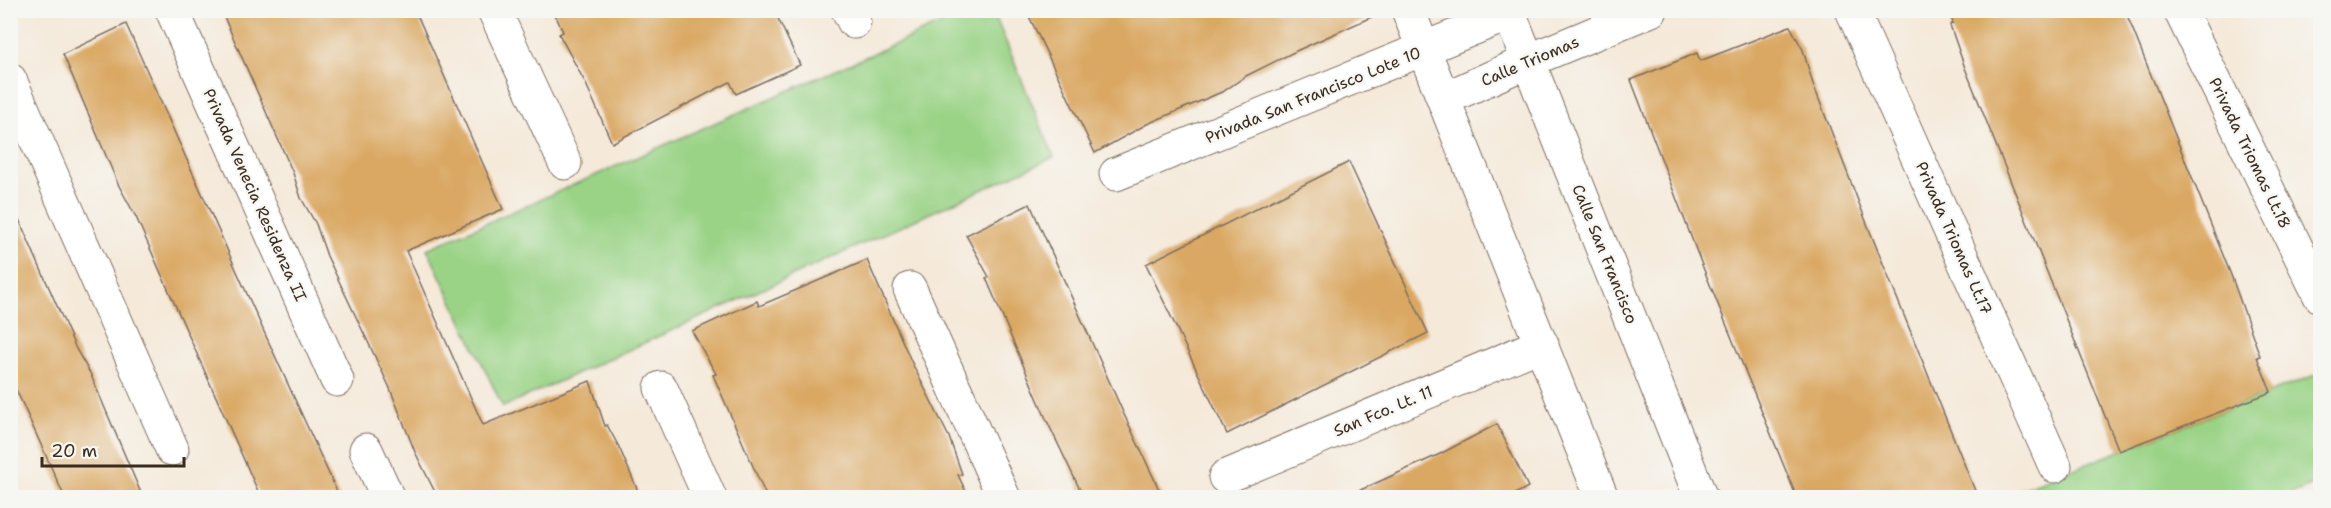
<svg xmlns="http://www.w3.org/2000/svg" width="2331" height="508" viewBox="0 0 2331 508" font-family="'Shantell Sans',sans-serif">
	<style>
		.green { fill: #9ad386; stroke: #6a7e52; stroke-width: 1.5 }
		.building { fill: #daa864 }
		.lines { fill: none; stroke-linecap: round; stroke-linejoin: round }
		.street-casing { stroke: #7c6d5f; stroke-width: 35 }
		.street { stroke: #fff; stroke-width: 33 }
		.labels { text-anchor: middle; dominant-baseline: central; stroke-width: 4.5; stroke-linejoin: round; paint-order: stroke }
		.street-label { font-size: 16px; fill: #3b2a1e; stroke: #f6f6f2 }
	</style>
	<rect width="100%" height="100%" fill="#f6f6f2"/>
	<filter id="ink" filterUnits="userSpaceOnUse"><feTurbulence type="fractalNoise" baseFrequency=".0167" numOctaves="2"/><feDisplacementMap in="SourceGraphic" scale="12" xChannelSelector="R" yChannelSelector="G"/><feConvolveMatrix kernelMatrix="1 2 1 2 8 2 1 2 1" color-interpolation-filters="sRGB"/></filter>
	<filter id="wash" filterUnits="userSpaceOnUse"><feTurbulence type="fractalNoise" baseFrequency=".008" numOctaves="4" result="noise"/><feDisplacementMap in="SourceGraphic" scale="24" xChannelSelector="R" yChannelSelector="G"/><feGaussianBlur stdDeviation="1.35" result="paint"/><feColorMatrix in="noise" values="0 0 0 0 0 0 0 0 0 0 0 0 0 0 0 0 0 1.4 0 .05"/><feComposite in="paint" operator="in"/></filter>
	<g filter="url(#wash)">
		<rect width="100%" height="100%" fill="#f5e9d9"/>
		<path class="green" d="M970,11H993L1054,157L503,407L427,249Z
			M2320,373V482L2283,497L1999,498Z"/>
		<g id="blocks">
			<path class="building" d="M221,10H415L503,209L406,251L483,425L590,381L605,426L607,425L619,447L641,498H438L415,452L389,386L327,256L316,224L301,198L293,173Z
				M553,10H774L800,65L736,94L730,82L612,143L586,84L559,34L563,32Z
				M1026,10H1387L1296,51L1246,76L1224,91L1147,124L1095,153Z
				M1949,10H2125L2231,275L2260,356L2257,357L2271,392L2119,451L1965,68L1950,25L1953,23Z
				M126,24L265,334L340,498H261L136,217L118,184L63,54Z
				M1790,26L1803,50L1813,84L1869,229L1978,498H1797L1700,260L1631,80L1697,53L1700,61Z
				M1349,162L1428,333L1227,434L1146,264Z
				M10,199L76,349L90,373L143,498H65L10,376Z
				M1030,204L1122,410L1163,498H1084L1047,421L986,278L989,277L966,235Z
				M867,260L911,361L949,437L962,474L958,475L969,498H767L713,375L716,374L692,331L757,301L759,306Z
				M1497,424L1528,487L1508,498H1343L1440,454Z"/>
		</g>
	</g>
	<g filter="url(#ink)">
		<use href="#blocks" fill-opacity="0" stroke="#7c6d5f" stroke-width="1.5"/>
		<g class="lines">
			<defs>
				<path id="street" d="M172,10L337,380
					M494,10L565,163
					M848,10L854,22
					M1408,10L1602,498
					M1508,10L1701,498
					M1852,10L2055,466
					M2180,10L2320,296
					M10,80L172,449
					M1444,99L1528,61L1651,10
					M1116,174L1509,14
					M910,289L1004,498
					M661,388L710,498
					M366,450L388,498
					M1225,477L1542,344"/>
			</defs>
			<use href="#street" class="street-casing"/>
			<use href="#street" class="street"/>
		</g>
	</g>
	<g class="labels">
		<g class="street-label">
			<text transform="translate(1530 61) rotate(-23)">Calle Triomas</text>
			<text transform="translate(1313 95) rotate(-22)">Privada San Francisco Lote 10</text>
			<text transform="translate(2250 153) rotate(64)">Privada Triomas Lt.18</text>
			<text transform="translate(255 195) rotate(66)">Privada Venecia Residenza II</text>
			<text transform="translate(1954 238) rotate(66)">Privada Triomas Lt.17</text>
			<text transform="translate(1605 254) rotate(68)">Calle San Francisco</text>
			<text transform="translate(1383 411) rotate(-23)">San Fco. Lt. 11</text>
		</g>
	</g>
	<rect width="2331" height="508" fill="none" stroke="#f6f6f2" stroke-width="36"/>
	<path d="M42 457v9h142v-9" fill="none" stroke="#3b2a1e" stroke-width="3"/>
	<text x="51" y="457" font-size="18" fill="#3b2a1e" stroke="#f6f6f2" stroke-width="4.5" paint-order="stroke">20 m</text>
</svg>
